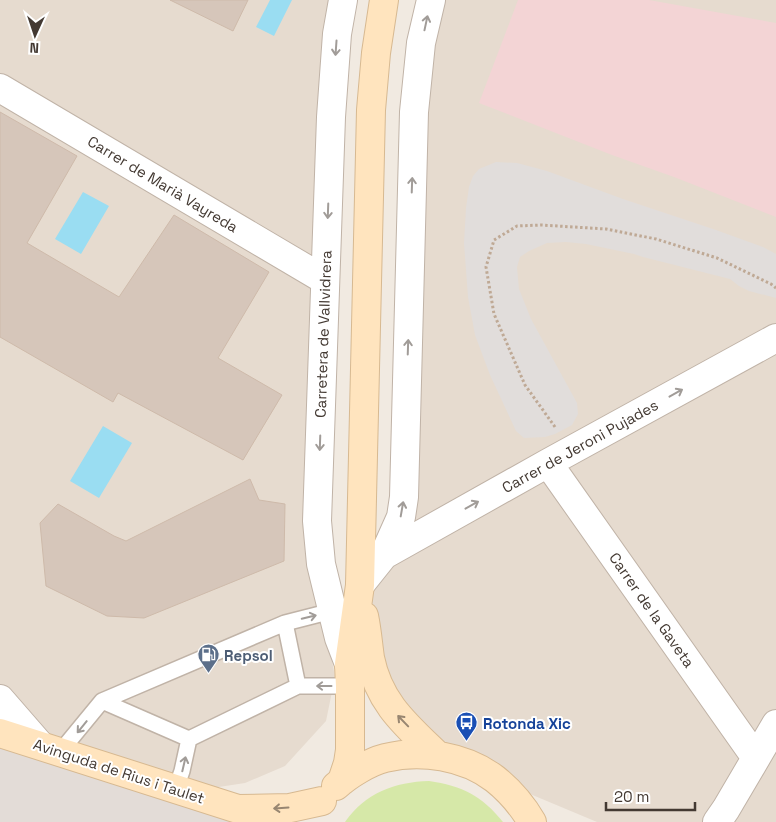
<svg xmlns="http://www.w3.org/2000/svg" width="776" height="822" viewBox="0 0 776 822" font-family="'Space Grotesk',sans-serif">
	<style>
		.residential { fill: #e6dbcf }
		.industrial { fill: #e3dcd7 }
		.medical { fill: #f3d4d5 }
		.green { fill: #d6e8a8 }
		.parking { fill: #e1dddb }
		.water { fill: #9addf2 }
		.building { fill: #d6c6ba; stroke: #cebaaa }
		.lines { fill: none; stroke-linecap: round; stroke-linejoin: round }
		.lane-casing { stroke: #c0b3a7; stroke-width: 18 }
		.street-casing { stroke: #c0b3a7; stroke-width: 30 }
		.secondary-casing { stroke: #d7b991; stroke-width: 30 }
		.path { stroke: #bfa995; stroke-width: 3; stroke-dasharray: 2.5 2.5; stroke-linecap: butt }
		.lane { stroke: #fff; stroke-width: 15 }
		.street { stroke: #fff; stroke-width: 28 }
		.secondary { stroke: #ffe4be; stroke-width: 28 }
		.oneway { stroke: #a19c98 }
		.oneway2 { stroke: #988671 }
		.labels { text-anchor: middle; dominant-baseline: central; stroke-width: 4; stroke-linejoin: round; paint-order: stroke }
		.street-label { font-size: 15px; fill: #433932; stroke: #fff }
		.service-label { font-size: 15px; font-weight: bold; fill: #4e5e75; stroke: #fff; text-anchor: start }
		.transit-label { font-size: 15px; font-weight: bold; fill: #164399; stroke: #fff; text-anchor: start }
	</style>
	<rect width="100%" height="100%" fill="#f1eae1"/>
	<path class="residential" d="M0,0H343L325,624L335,677L326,721L285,766L245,783L186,792L0,733Z
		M431,0H776V822H597L437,755L397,715L360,585L395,530Z"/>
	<path class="industrial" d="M0,733L248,822H0Z"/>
	<path class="medical" d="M518,0H649L776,23V217L674,177L612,155L479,103Z"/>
	<path class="green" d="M429,781C462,786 481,795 503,822H345C365,793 395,782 429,781Z"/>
	<path class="parking" d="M496,162L517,163L547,171L623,199L716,230L763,247L776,254V298L749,291L739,286L730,279L643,257L634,254L586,244L566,242L547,243L529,251L520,257L517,267L519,289L531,319L577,403L578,414L572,425L555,434L545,437L524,438L516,431L490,375L475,335L468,297L464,243L466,208L469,187L473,176L479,169Z"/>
	<path class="water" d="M270,0H292L274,36L256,27Z
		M83,192L109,206L81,254L55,239Z
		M103,426L132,443L99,498L70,481Z"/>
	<path class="building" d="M170,0H248L233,31Z
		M0,112L77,156L27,243L119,297L174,215L269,272L218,358L282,395L243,460L118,393L113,402L0,337Z
		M250,479L259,500L285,504L284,561L144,618L107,616L46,586L40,523L58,504L114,536L126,541Z"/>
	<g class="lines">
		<defs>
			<path id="lane" d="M285,623L298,686
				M102,701L189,739L298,686H350
				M60,752L102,701L285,623L332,611
				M176,788L182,771L189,739"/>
			<path id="street" d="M343,0L337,34L331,117L317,521L321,564L339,638L349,664
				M0,88L325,280
				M548,463L756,758
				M384,555L548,463L776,338
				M360,585L384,555L401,517L404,497L414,112L421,43L431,0
				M0,699L40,745
				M717,822L726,809L776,724"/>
			<path id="secondary" d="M364,616C367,630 368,644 370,658C379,703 406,725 437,755
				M0,733L238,809L290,808L322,801
				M342,781L348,763L350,750V686L349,664L360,585L371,110L376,53L384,0
				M336,786C348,775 369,762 385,758C421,749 465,756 495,779C510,791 522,805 532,822"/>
		</defs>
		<use href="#lane" class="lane-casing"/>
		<use href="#street" class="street-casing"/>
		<use href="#secondary" class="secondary-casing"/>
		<path class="path" d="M555,427L525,385L494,314L486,267L494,240L517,226L541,225L606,229L656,239L717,258L771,284L776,288"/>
		<use href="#lane" class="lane"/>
		<use href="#street" class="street"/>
		<use href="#secondary" class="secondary"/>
	</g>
	<defs><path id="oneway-shaft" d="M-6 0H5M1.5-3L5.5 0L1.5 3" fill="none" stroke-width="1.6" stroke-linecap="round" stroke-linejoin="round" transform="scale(1.25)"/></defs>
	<g class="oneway">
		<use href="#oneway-shaft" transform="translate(426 23) rotate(-78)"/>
		<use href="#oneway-shaft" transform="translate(336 48) rotate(94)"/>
		<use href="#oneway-shaft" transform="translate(412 185) rotate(-88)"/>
		<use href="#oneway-shaft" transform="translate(328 211) rotate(92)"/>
		<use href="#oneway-shaft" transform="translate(408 347) rotate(-88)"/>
		<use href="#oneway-shaft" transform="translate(676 393) rotate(-29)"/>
		<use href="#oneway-shaft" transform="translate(320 443) rotate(92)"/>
		<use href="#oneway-shaft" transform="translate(472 505) rotate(-29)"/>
		<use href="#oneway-shaft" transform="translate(402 509) rotate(-80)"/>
		<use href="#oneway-shaft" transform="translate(309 617) rotate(-14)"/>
		<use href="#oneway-shaft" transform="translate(324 686) rotate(180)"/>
		<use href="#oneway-shaft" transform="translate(82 727) rotate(129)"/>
		<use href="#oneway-shaft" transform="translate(184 764) rotate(-77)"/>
	</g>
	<g class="oneway2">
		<use href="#oneway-shaft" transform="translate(403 721) rotate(-134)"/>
		<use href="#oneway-shaft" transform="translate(281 808) rotate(176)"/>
	</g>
	<defs>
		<symbol id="fuel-pin" viewBox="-11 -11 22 30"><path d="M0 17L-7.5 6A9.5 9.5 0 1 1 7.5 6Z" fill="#5c6f8a" stroke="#fff"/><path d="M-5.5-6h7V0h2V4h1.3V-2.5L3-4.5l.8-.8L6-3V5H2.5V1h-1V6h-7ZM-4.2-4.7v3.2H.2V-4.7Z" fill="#fff"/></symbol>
		<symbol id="bus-pin" viewBox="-11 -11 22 30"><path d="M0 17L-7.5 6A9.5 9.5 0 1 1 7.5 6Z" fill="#1a4fb4" stroke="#fff"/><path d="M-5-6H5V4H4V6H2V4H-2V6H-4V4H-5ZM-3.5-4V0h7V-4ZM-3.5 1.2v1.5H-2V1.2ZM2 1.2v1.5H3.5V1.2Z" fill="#fff"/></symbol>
	</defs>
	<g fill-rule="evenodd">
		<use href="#fuel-pin" x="196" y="642" width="25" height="34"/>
		<use href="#bus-pin" x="454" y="710" width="25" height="34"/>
	</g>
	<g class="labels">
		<g class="street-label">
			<text transform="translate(163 184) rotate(31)">Carrer de Marià Vayreda</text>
			<text transform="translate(323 334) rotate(-88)">Carretera de Vallvidrera</text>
			<text transform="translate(580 446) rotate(-29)">Carrer de Jeroni Pujades</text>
			<text transform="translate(652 610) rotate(55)">Carrer de la Gaveta</text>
			<text transform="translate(119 771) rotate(18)">Avinguda de Rius i Taulet</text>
		</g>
		<g class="service-label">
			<text x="224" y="655">Repsol</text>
		</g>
		<g class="transit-label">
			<text x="483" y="723">Rotonda Xic</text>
		</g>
	</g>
	<g transform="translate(35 35) rotate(183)" stroke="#ffffff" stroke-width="4" paint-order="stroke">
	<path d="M0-4L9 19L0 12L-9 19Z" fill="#433932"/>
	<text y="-8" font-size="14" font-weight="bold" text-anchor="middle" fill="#433932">N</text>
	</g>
	<path d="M606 802v8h89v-8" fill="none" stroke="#433932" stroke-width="2.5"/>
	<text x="614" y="802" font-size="15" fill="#433932" stroke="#ffffff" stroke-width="4" paint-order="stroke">20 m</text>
</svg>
